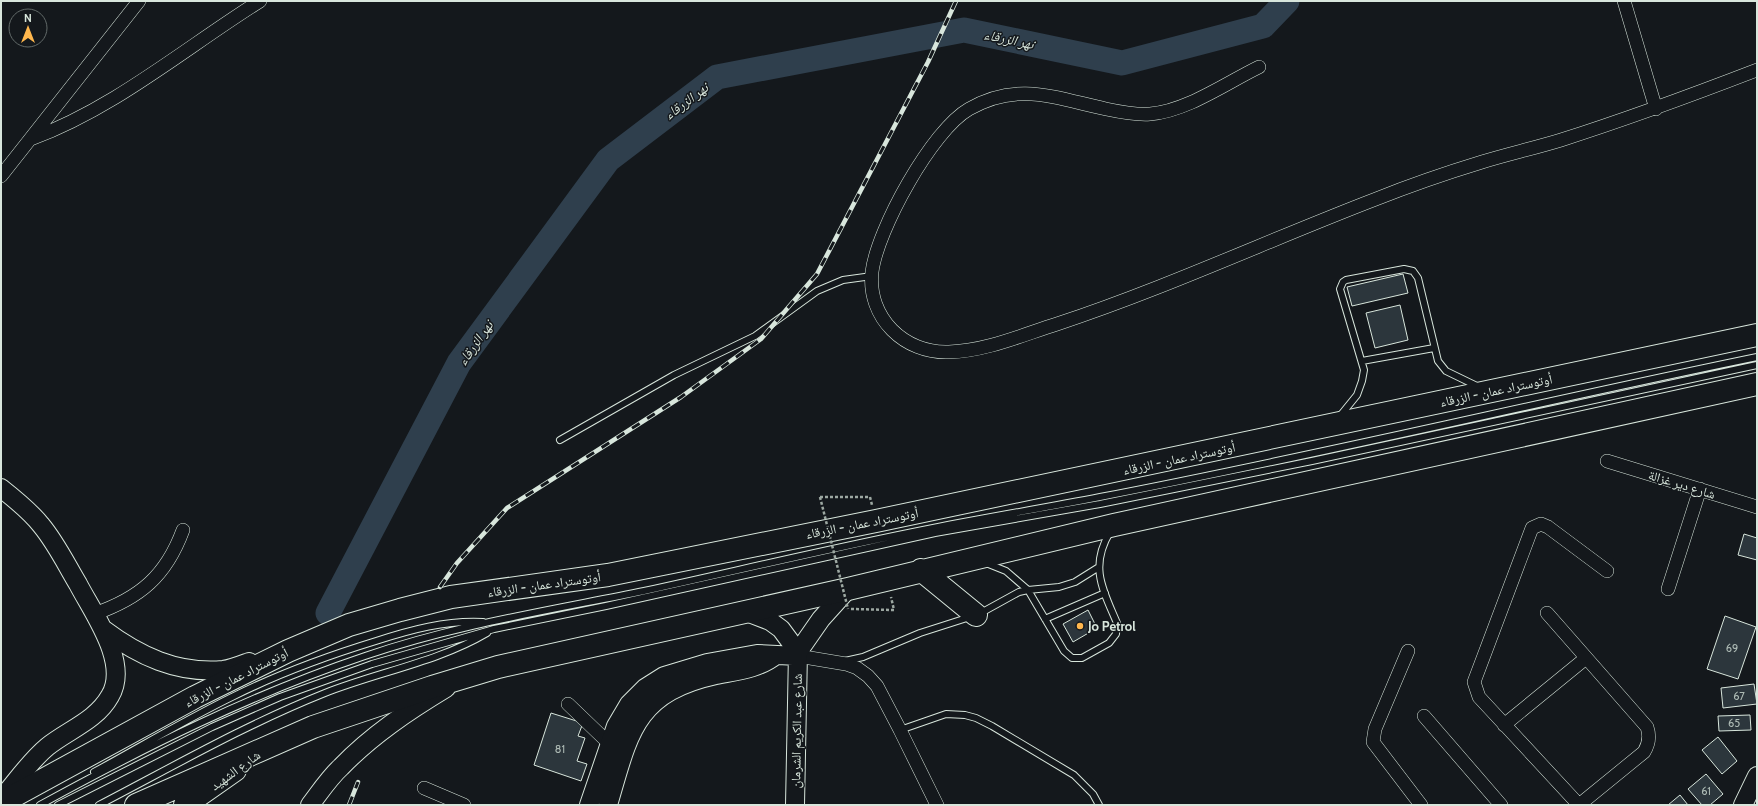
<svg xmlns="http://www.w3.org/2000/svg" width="1758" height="806" viewBox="0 0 1758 806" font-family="Cabin,'Noto Naskh Arabic',sans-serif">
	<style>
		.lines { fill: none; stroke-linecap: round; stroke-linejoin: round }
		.river { stroke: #2f3f4d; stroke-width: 25 }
		.building { fill: #2c363c; stroke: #d8e6dc }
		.lane-casing { stroke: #d8e6dc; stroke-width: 8 }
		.street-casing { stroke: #d8e6dc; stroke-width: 14 }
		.secondary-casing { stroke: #d8e6dc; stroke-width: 20 }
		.highway-casing { stroke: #d8e6dc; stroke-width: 24 }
		.path { stroke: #9da8a2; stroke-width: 2.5; stroke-dasharray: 3 2; stroke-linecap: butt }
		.lane { stroke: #14181c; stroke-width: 6 }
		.street { stroke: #14181c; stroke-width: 13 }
		.secondary { stroke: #14181c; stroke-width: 18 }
		.highway { stroke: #14181c; stroke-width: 22 }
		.rail-casing { stroke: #d8e6dc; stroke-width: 4.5 }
		.rail { stroke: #14181c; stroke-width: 3; stroke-dasharray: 9; stroke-linecap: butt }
		.path-bridge { stroke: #9da8a2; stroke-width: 2.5; stroke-dasharray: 3 2; stroke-linecap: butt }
		.poi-dot { fill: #ffb74d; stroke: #14181c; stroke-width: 1.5 }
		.labels { text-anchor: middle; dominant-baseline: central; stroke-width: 3; stroke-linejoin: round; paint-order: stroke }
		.number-label { font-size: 11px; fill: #adbab4 }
		.street-label { font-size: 13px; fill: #d8e6dc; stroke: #14181c }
		.poi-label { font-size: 13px; font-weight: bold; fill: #d8e6dc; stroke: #14181c; text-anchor: start }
		.water-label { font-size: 14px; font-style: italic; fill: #d8e6dc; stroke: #14181c }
	</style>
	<rect width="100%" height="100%" fill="#14181c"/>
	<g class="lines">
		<path class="river" d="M328,613L459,363L608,160L717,77L964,30L1122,63L1263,26L1287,1"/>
	</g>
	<path class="building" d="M1403,274L1408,293L1352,306L1347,287Z
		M1400,305L1408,340L1375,348L1366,313Z
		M1744,534L1757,538V560L1738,555Z
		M1088,610L1097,628L1073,642L1063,624Z
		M1725,616L1756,627L1738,679L1707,669Z
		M1754,684L1757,704L1723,708L1721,688Z
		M551,713L583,723L578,736L585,738L577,761L587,764L581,781L534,765Z
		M1750,715L1751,730L1719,731L1718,716Z
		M1718,737L1737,761L1722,774L1702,750Z
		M1706,774L1723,794L1710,805H1702L1688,789Z
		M1680,795L1688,805H1668Z"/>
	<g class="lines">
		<defs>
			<path id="lane" d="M1362,361L1434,348
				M1340,416L1357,395L1362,381L1364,370L1340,289L1343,282L1346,280L1404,269L1413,271L1418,278L1438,361L1446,371L1479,387
				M560,440L674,375L755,336L817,291L843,280L872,276
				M986,563L1006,571L1028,590L1064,651L1072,658H1082L1109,643L1116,634L1117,623C1103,590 1089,567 1110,532
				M979,614L1019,592L1028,590L1059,587L1075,582L1099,567
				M1045,619L1105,593
				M845,661L863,657L920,633L970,617
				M900,730L946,714L965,715L976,718L992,726L1074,775L1093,794L1099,805
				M94,772C140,747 185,720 232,697C278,674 327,656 376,641C410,630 446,620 483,622
				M40,805C144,748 252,694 365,656C455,625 551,610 644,591C740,570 836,547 933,528C988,517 1044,508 1100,497C1320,455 1538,402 1757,357
				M58,805L212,727L280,697L372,664L494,629L606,606L935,533L1100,504L1312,461L1757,365
				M99,805C174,766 247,724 325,693C378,672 438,662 487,633"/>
			<path id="street" d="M1624,1L1656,109
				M1259,67C1226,83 1187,111 1150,114C1135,115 1120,112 1106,109C1055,98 1017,81 969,109C932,130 877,230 872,272C867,318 905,354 949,352C986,351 1022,335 1057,324C1166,288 1269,240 1376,199C1411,185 1446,173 1482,162C1508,154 1535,148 1561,140C1627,119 1692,95 1757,70
				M31,139C115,108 185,48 260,1
				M1,176L139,1
				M1607,461L1757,507
				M1668,589L1700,489
				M1547,613L1647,727C1650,736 1649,744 1644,752L1579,805
				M94,614C140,598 166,576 183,530
				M1408,651L1375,729L1373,742L1421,805
				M798,656L846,664L857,668L868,676L877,686L900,730L937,805
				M568,704L616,750
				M1424,716L1501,805
				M1504,725L1586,658
				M424,788L464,805
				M1579,805L1479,697L1474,682L1532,528L1541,524L1548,527L1607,571"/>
			<path id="secondary" d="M1,488C15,499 30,511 41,525C56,543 66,564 78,584C93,613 130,663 110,696C96,721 68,730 47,747C29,762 16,782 1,799
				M744,611L770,621L781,629L798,652L795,805
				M103,629C139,656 177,674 223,670C231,669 241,665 249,662
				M798,652L821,619L848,589
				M310,805C320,792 329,778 341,767C372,735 408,711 446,688
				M589,805L616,726L629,704L645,688L664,676L707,663L757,654L798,656
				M608,805C629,734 634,693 716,675C736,671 759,669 776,655
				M1743,805L1757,776"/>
			<path id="highway" d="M921,570L976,615
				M1,803L195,697L288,651L349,625L400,610L451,597L608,575L876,521L1757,335
				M136,805L313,727L432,687L498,667L848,589L1114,525L1757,384
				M185,805L235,770"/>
		</defs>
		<use href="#lane" class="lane-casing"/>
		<use href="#street" class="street-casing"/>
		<use href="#secondary" class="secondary-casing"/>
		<use href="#highway" class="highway-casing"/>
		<path class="path" d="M820,497H870L872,505
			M851,609L894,610L891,597"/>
		<use href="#lane" class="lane"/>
		<use href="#street" class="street"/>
		<use href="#secondary" class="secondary"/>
		<use href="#highway" class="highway"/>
		<defs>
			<path id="rail" d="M440,587L457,563L507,508L681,397L761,339L817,274L928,62L956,1
				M349,805L358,782"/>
		</defs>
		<use href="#rail" class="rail-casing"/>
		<use href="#rail" class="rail"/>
		<path class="path-bridge" d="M820,497L848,609"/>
	</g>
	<circle class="poi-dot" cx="1080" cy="626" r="4"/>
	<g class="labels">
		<g class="number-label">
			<text x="1732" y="648">69</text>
			<text x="1739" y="696">67</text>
			<text x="1734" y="723">65</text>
			<text x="560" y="749">81</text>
			<text x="1706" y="791">61</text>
		</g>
		<g class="street-label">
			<text transform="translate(1496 390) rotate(-12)">أوتوستراد عمان - الزرقاء</text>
			<text transform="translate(1179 458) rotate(-12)">أوتوستراد عمان - الزرقاء</text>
			<text transform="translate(1682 484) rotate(17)">شارع دير غزالة</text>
			<text transform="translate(862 523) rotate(-11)">أوتوستراد عمان - الزرقاء</text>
			<text transform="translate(544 584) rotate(-8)">أوتوستراد عمان - الزرقاء</text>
			<text transform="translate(236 677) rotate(-27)">أوتوستراد عمان - الزرقاء</text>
			<text transform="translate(796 731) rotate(-89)">شارع عبد الكريم الشرمان</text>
			<text transform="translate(235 770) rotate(-36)">شارع الشهيد</text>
		</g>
		<g class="poi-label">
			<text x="1088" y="626">Jo Petrol</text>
		</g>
		<g class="water-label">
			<text transform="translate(1009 39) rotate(12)">نهر الزرقاء</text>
			<text transform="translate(686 101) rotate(-37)">نهر الزرقاء</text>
			<text transform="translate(475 343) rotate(-55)">نهر الزرقاء</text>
		</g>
	</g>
	<rect width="1758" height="806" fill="none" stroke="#d8e6dc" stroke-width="4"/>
	<g transform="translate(28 28)"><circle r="19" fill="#14181c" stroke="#626a69"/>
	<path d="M0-3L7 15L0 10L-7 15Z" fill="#ffb74d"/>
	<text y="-6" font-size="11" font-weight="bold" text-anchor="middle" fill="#d8e6dc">N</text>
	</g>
</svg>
